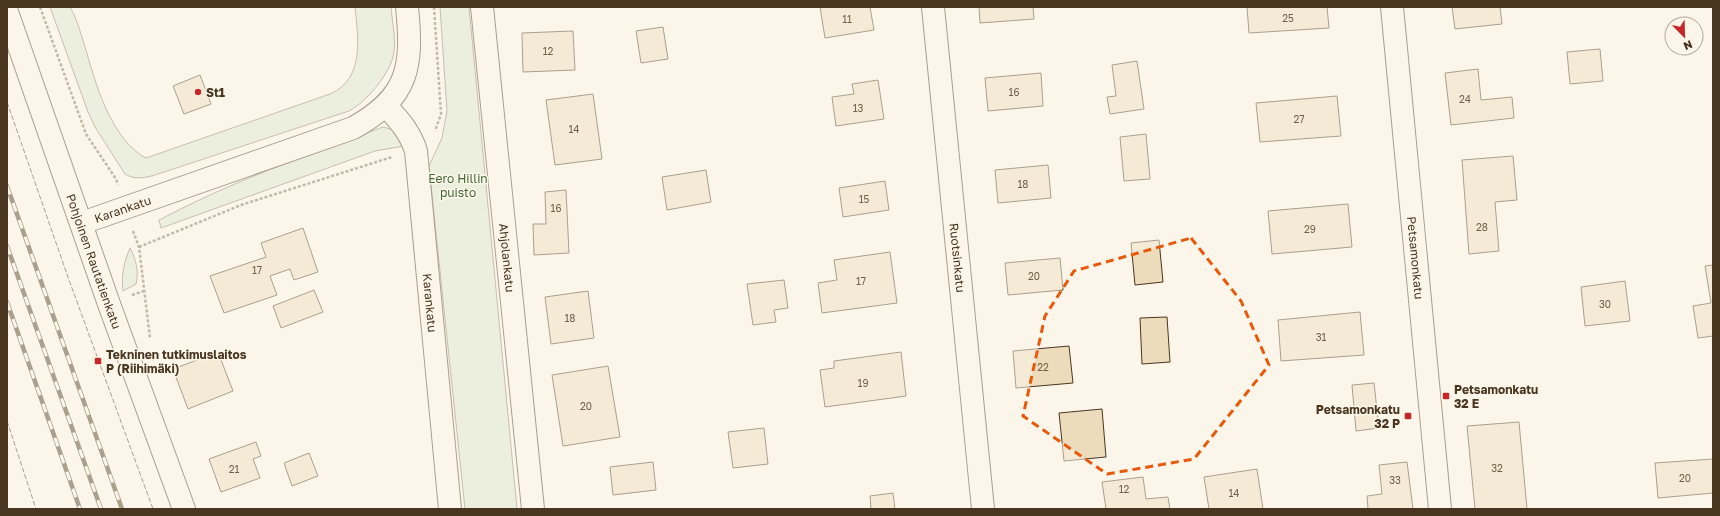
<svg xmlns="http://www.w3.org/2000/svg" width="1720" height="516" viewBox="0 0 1720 516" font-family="'Golos Text',sans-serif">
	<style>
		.green { fill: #dce7d0; stroke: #887966 }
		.building { fill: #ecdcbc; stroke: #4a3520 }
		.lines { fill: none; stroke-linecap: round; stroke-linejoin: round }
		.street-casing { stroke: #4a3520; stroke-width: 24 }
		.secondary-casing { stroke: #4a3520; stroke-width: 24 }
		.path { stroke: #7f6f5c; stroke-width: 2.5; stroke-dasharray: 3 2; stroke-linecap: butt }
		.street { stroke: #fbf6e9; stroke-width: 22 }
		.secondary { stroke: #fbf6e9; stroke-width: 22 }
		.rail-casing { stroke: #4a3520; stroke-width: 4.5 }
		.rail { stroke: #fbf6e9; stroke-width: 3; stroke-dasharray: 9; stroke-linecap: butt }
		.fence { stroke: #4a3520; stroke-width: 1; stroke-dasharray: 5 2; stroke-linecap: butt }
		.marked { fill: none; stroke: #e8590c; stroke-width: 3; stroke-dasharray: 8 5; stroke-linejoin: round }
		.poi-dot { fill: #c62828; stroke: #fbf6e9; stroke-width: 1.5 }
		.labels { text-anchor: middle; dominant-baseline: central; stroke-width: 3; stroke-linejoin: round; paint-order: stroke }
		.number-label { font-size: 10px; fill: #725f47 }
		.poi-label { font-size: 12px; font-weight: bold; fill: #4a3520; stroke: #fbf6e9; text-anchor: start }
		.park-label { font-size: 12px; fill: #436837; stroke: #fbf6e9 }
		.street-label { font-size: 12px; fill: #4a3520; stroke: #fbf6e9 }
	</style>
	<rect width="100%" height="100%" fill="#fbf6e9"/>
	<path class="green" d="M50,7H70C77,19 81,34 85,47C95,81 105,118 129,145C135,150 139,155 146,158L330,94C365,79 358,38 355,7H391C392,22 397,42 393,57C388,76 366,102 349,111L155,175C144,178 135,180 125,174L95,127L88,112Z
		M440,7H469L517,509H465L429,166L442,138L447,111Z
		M383,127L398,131L410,145L375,151L161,228L159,220C231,182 306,155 383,127Z
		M130,248C136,259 139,272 136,284L123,291C121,275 124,262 130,248Z"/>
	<path class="building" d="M820,7H870L874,30L825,38Z
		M979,7H1033L1034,19L980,23Z
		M1247,7H1327L1329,28L1249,33Z
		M1452,7H1500L1502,24L1455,29Z
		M663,27L668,59L641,63L636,31Z
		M573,31L575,70L523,72L522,33Z
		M1600,49L1603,81L1570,84L1567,52Z
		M1137,61L1144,109L1110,114L1107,97L1116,96L1112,65Z
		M1478,69L1481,100L1512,97L1514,118L1451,125L1445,73Z
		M1041,73L1043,106L988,111L985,78Z
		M200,75L211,104L184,114L173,86Z
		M878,80L884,119L836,126L832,97L854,94L852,84Z
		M593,94L602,159L555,165L546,100Z
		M1337,96L1341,136L1260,142L1256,103Z
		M1146,134L1150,179L1124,181L1120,137Z
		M1513,156L1517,200L1495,202L1499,251L1469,254L1462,160Z
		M1048,165L1051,198L998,203L995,170Z
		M706,170L711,202L667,210L662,177Z
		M885,181L889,210L843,217L839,188Z
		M566,190L569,253L534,255L533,224H546L545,192Z
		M1348,204L1352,247L1272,254L1268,211Z
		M303,228L318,272L294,280L290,269L270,276L277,295L224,313L210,276L266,257L261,243Z
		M1159,240L1163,282L1135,285L1131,243Z
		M890,252L897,303L822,313L818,283L837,280L834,260Z
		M1060,258L1063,290L1008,295L1005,263Z
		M1713,265V336L1698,338L1693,306L1711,303L1705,266Z
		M784,280L788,308L774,310L776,322L753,325L747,284Z
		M1625,281L1630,321L1585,326L1581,287Z
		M314,290L323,312L281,328L273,306Z
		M588,291L594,338L551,344L545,297Z
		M1360,312L1364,355L1281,361L1278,320Z
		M1167,317L1170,362L1142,364L1140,318Z
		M1069,346L1073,383L1016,388L1013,351Z
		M218,352L233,391L188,409L173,369Z
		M901,352L906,396L825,407L820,370L834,368V361Z
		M608,366L620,437L563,446L552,375Z
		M1374,383L1379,428L1356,431L1352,385Z
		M1102,409L1106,457L1064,461L1059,413Z
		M1519,422L1527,509H1475L1467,426Z
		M764,428L768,464L733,468L728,432Z
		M256,442L261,456L253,459L260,478L221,492L209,459Z
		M309,453L318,476L292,486L284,463Z
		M1713,459V493L1658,498L1655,463Z
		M653,462L656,490L613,495L610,467Z
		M1407,462L1413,509H1368L1367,496L1382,494L1379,465Z
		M1257,469L1263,509H1209L1204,477Z
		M1143,477L1146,499L1168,497L1170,509H1106L1102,482Z
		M893,493L895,509H871L870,496Z"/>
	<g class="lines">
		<defs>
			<g id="street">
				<path id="s1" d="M482,7L533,509"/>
				<path id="s2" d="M933,7L983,509"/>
				<path id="s3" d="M1392,7L1440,509"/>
				<path id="s4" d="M386,106C399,120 410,132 416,151L450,509"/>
			</g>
			<g id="secondary">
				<path id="s5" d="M7,12L109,304L184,509"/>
				<path id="s6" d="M82,223L353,128C409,97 413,67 407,7"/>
			</g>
		</defs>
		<use href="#street" class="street-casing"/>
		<use href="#secondary" class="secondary-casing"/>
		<path class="path" d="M40,7L86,134L116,179L118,185
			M434,7L441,114L435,131
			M133,231L139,247L150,338
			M139,247L241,205L392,157
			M132,295L144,291"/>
		<use href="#street" class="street"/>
		<use href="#secondary" class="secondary"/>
		<defs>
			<path id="rail" d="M7,186L122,509
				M7,246L101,509
				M7,302L80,509"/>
		</defs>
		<use href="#rail" class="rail-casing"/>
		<use href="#rail" class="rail"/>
		<path class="fence" d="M7,102L69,280L153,509
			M7,421L36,509"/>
	</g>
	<path d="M0 0H1720V516H0ZM1191,238L1241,301L1269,365L1194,459L1107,474L1023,416L1045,316L1074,271Z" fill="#fbf6e9" fill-opacity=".55" fill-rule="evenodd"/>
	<path class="marked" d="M1191,238L1241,301L1269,365L1194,459L1107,474L1023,416L1045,316L1074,271Z"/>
	<g class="poi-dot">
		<circle cx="198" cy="92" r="4"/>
		<rect x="94" y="357" width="8" height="8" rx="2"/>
		<rect x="1442" y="392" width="8" height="8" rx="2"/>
		<rect x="1404" y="412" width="8" height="8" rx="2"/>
	</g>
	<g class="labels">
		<g class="number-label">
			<text x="1288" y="18">25</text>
			<text x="847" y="19">11</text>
			<text x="548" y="51">12</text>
			<text x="1014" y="92">16</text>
			<text x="1465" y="99">24</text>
			<text x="858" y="108">13</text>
			<text x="1299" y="119">27</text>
			<text x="574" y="129">14</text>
			<text x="1023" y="184">18</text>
			<text x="864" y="199">15</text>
			<text x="556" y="208">16</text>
			<text x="1482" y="227">28</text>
			<text x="1310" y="229">29</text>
			<text x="257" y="270">17</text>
			<text x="1034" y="276">20</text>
			<text x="861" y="281">17</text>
			<text x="1605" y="304">30</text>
			<text x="570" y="318">18</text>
			<text x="1321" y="337">31</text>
			<text x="1043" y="367">22</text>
			<text x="863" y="383">19</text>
			<text x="586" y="406">20</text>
			<text x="1497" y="468">32</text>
			<text x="234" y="469">21</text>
			<text x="1685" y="478">20</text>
			<text x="1395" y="480">33</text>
			<text x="1124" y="489">12</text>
			<text x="1234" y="493">14</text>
		</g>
		<g class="poi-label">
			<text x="206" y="92">St1</text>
			<text x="106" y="354">Tekninen tutkimuslaitos<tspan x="106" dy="14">P (Riihimäki)</tspan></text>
			<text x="1454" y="389">Petsamonkatu<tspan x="1454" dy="14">32 E</tspan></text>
			<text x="1400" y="409" text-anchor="end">Petsamonkatu<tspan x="1400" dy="14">32 P</tspan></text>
		</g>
		<g class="park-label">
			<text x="458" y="178">Eero Hillin<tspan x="458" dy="14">puisto</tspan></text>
		</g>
		<g class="street-label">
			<text stroke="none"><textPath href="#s6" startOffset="43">Karankatu</textPath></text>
			<text stroke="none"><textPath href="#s1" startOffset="252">Ahjolankatu</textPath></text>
			<text stroke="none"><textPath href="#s2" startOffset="252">Ruotsinkatu</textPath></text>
			<text stroke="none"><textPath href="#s3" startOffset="252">Petsamonkatu</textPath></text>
			<text stroke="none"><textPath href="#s5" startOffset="264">Pohjoinen Rautatienkatu</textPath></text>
			<text stroke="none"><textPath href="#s4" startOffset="207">Karankatu</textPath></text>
		</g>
	</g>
	<rect width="1720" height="516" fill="none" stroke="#4a3520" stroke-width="16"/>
	<g transform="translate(1684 36) rotate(157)"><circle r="19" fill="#fbf6e9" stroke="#b4a999"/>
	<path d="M0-3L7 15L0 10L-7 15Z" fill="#c62828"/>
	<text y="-6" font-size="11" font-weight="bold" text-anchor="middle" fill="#4a3520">N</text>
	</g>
</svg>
